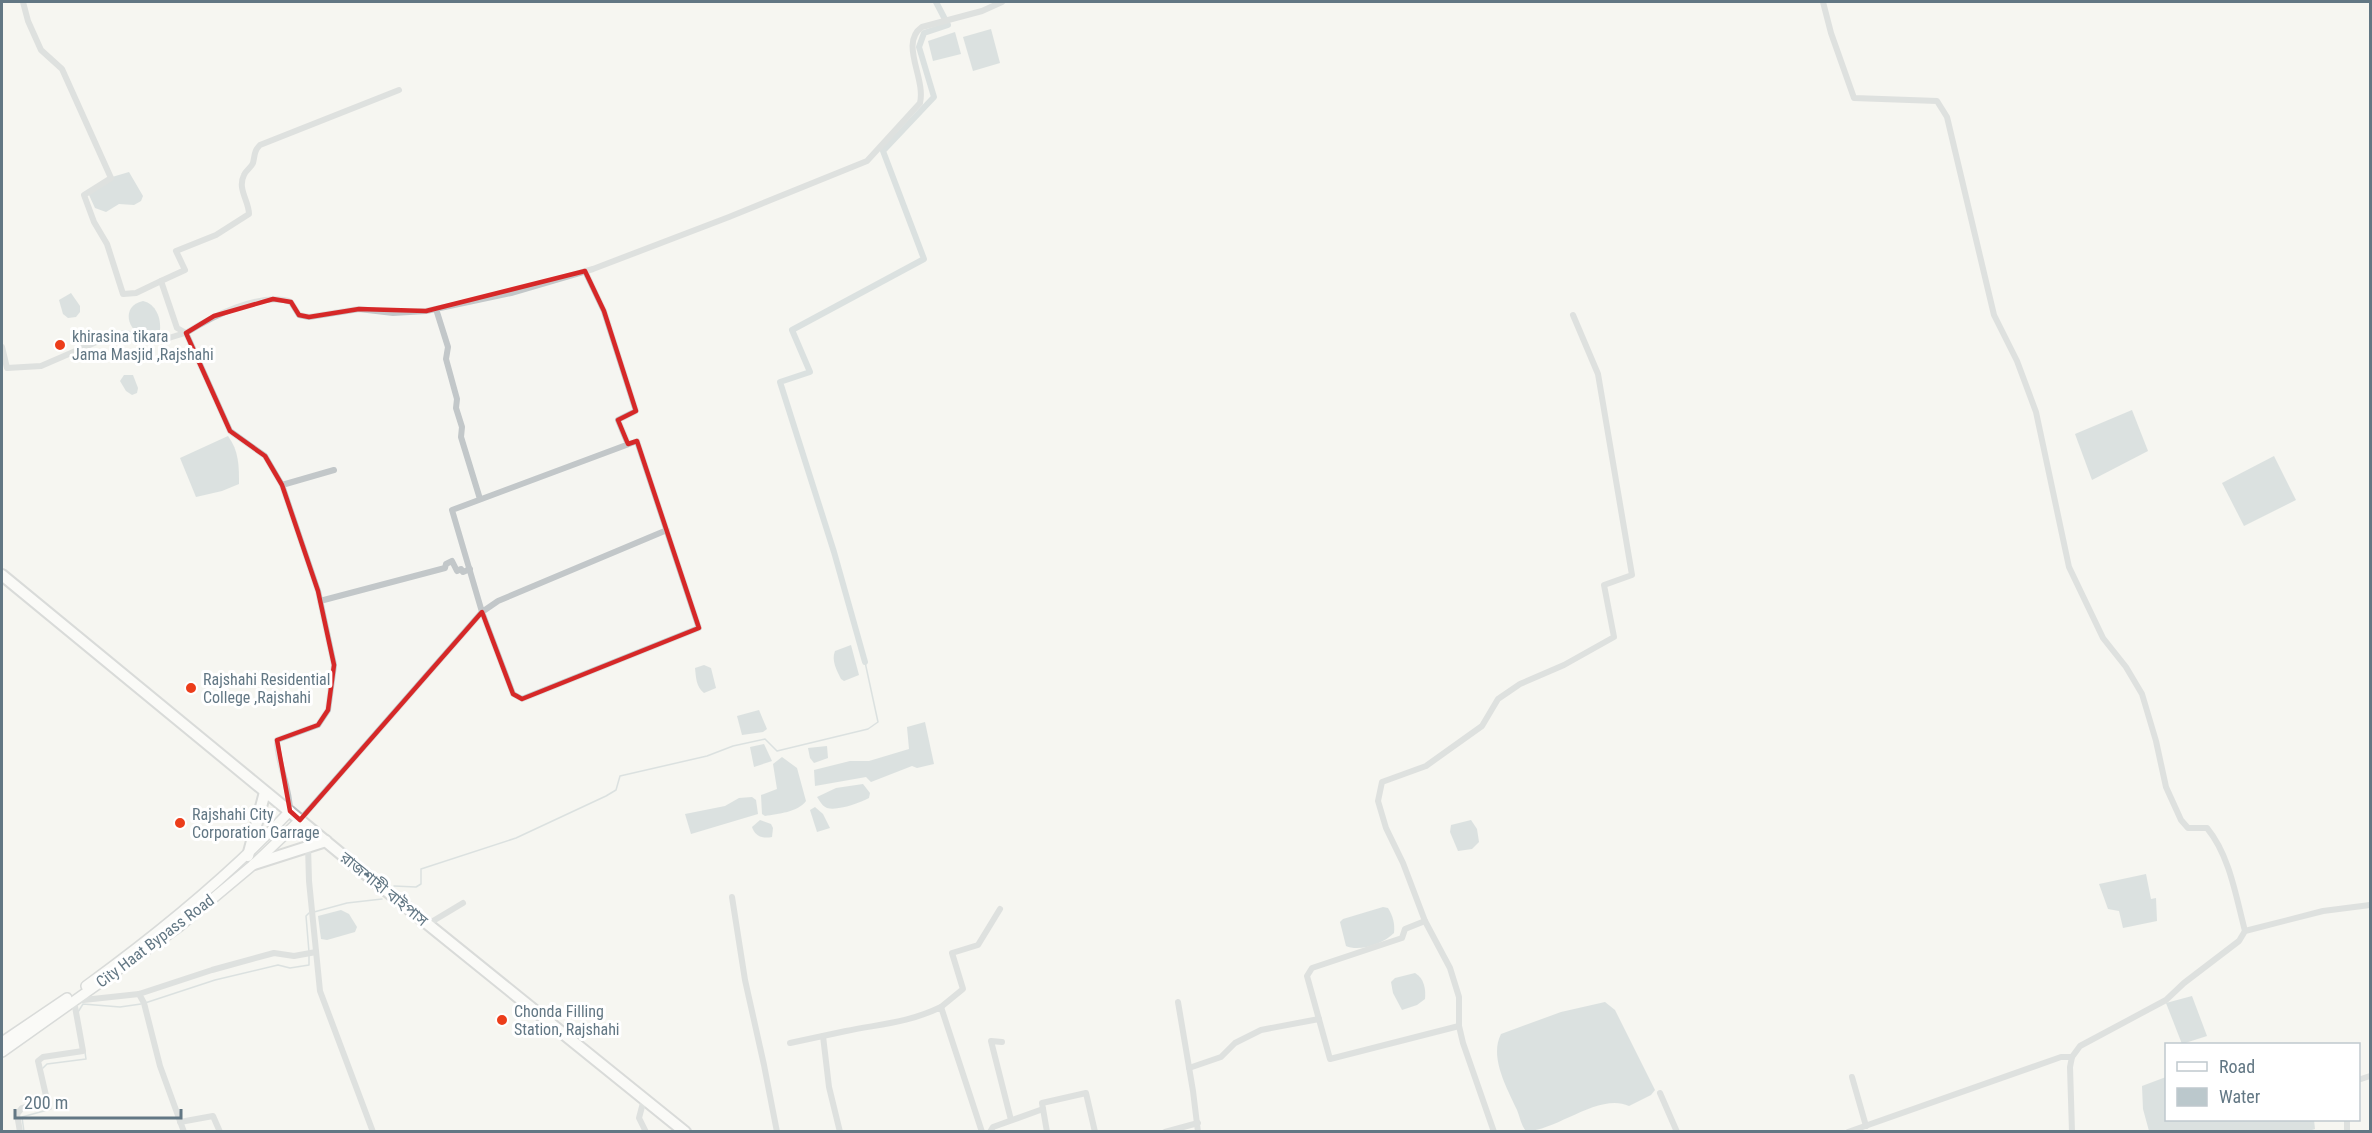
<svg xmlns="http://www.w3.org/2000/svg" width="2372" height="1133" viewBox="0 0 2372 1133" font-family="'Roboto Condensed','Noto Sans Bengali',sans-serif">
  <rect width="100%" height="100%" fill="#f5f5f1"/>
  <!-- water -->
  <g fill="#bbc8cc">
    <polygon points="991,29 1000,63 973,71 963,37"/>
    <polygon points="955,32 961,54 933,61 928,41"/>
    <polygon points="129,172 143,196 141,201 134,205 119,204 106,212 95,208 89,195 112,177"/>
    <polygon points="71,293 80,306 80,312 76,317 68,318 63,314 59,300"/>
    <path d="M143,301C156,304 161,318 160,330L154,335C151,336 148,337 144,336C128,332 120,306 143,301Z"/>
    <polygon points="124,375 133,375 138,388 137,393 132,395 126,391 120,381"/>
    <polygon points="2132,410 2148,451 2092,480 2075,434"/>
    <path d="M228,436C239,451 239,466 239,484L222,491L196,497L180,458Z"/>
    <polygon points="2274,456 2296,500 2244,526 2222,483"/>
    <path d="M851,645L859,675L844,681L841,679C837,671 831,660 835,651Z"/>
    <path d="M704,665L711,668L716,688L704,693C696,687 696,677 695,668Z"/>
    <polygon points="759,710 767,729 763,732 742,735 737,716"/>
    <polygon points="925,722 934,764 917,768 912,766 871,782 866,777 815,786 814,770 850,761 869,761 909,749 907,727"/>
    <polygon points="764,744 772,761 754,767 750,747"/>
    <polygon points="827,746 828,758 814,763 810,758 808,748"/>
    <path d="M782,757L797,768L806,801C798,812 778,814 765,816L762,814L761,795L777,789L773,764Z"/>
    <path d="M863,784L870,793L869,798C859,803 838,811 827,808C822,806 820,801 817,797L836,788Z"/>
    <polygon points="752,797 756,800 758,814 691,834 685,814 725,806 739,798"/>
    <polygon points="815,807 823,814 830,828 817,832 810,810"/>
    <path d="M760,820L771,824L773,828L772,837C762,839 755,836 752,827Z"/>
    <polygon points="1471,820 1477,829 1479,842 1472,849 1458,851 1450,832 1451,825"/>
    <polygon points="2146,874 2151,899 2156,898 2157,921 2123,928 2119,911 2108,909 2099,884"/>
    <path d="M1383,907L1388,908C1393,916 1395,924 1394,933C1383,944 1359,952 1346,946L1340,922L1343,919Z"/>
    <polygon points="341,910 349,914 357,927 355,932 327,940 321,939 318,916"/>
    <path d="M1415,973C1424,978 1426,989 1425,999L1417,1005L1402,1010L1393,993L1391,982L1395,978Z"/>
    <polygon points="2192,996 2207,1036 2182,1044 2166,1003"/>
    <path d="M1605,1002L1615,1010L1655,1090L1651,1095L1629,1106C1599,1092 1555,1132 1526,1131C1521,1125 1520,1117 1517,1110C1507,1088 1489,1057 1501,1034L1561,1012Z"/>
    <polygon points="2166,1077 2166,1120 2314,1120 2315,1129 2306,1132 2149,1131 2143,1109 2142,1086"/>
  </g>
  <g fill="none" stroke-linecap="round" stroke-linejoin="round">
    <!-- stream -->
    <g stroke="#bbc8cc" stroke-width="1.5">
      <polyline points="394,886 416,887 421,884 421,869 516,838 606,796 616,790 620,776 707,756 733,746 765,739 777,751 868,729 878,722 865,662"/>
      <polyline points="314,912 347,903 382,899"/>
      <polyline points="309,952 306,916 309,913"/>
      <polyline points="145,1003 215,980 278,965 290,968 309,965 309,956"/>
      <polyline points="78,1012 83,1004 120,1007 141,1004"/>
      <polyline points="43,1068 47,1064 86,1059 85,1052"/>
      <polyline points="24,1132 22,1117 51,1109 49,1101"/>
    </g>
    <!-- canal -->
    <polyline stroke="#bbc8cc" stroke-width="6" points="865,662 834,552 780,382 810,372 792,330 924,259 883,151 934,97 919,47 924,33 948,25 936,2"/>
    <!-- primary casing -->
    <g stroke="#b5babd" stroke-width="12">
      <g id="primary">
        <path d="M86,986C159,933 228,877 290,811"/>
        <polyline points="2,1042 67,998"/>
        <polyline points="2,1052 180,926 254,864 300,820"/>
      </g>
    </g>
    <!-- highway casing -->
    <g stroke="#b6babd" stroke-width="14">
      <g id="highway">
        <polyline points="2,575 357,867 685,1132"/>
        <polyline points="248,856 265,792"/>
        <polyline points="254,864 326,841"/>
      </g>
    </g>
    <!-- street -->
    <g stroke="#c2c7c9" stroke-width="6">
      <polyline points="23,2 28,21 41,50 62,69 111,178 84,195 94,222 107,244 123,294 136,293 161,281 177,328 186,333"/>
      <path d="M1823,2L1831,33L1854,98L1937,101L1947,117L1994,315L2017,361L2036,412L2069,567L2103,638L2126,667L2142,694L2156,741L2166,787L2181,820L2188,828H2207C2230,856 2236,897 2245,931"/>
      <polyline points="585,271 604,311 636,411 618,420 628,444"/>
      <path d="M161,281L185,270L176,251L216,235L249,214C249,201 237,189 244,175C246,170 251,168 253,163C255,155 254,151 260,145L399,90"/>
      <polyline points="436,309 448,347 446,359 457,399 456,408 462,427 461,437 480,499"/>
      <polyline points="2,347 7,368 41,366 101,340 125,333 159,341 185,333"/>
      <polyline points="282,485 334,470"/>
      <polyline points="320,601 445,568 446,564 452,561 457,571 461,569 463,572 470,569"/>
      <path d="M290,811C290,786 277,764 277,740L318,725L328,710L334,665L318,591L282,485L265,456L230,431L186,333C211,317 261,291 291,302L299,315L309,317L359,309L393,313L426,311L511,293L593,269L729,217L867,161L920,103C926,78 899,43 922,27L982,11L1002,2"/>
      <polyline points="300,820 482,612 513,694 522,699 699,628 637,441 452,510 482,612 498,601 667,530"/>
      <polyline points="308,846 309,881 320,991 373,1132"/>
      <polyline points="732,897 745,980 764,1065 777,1132"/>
      <polyline points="1425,921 1405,929 1402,938 1312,968 1307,976 1330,1059 1459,1026"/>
      <polyline points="428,924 463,903"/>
      <polyline points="139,994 144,1003 160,1066 184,1132"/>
      <polyline points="1178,1002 1193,1091 1198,1132"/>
      <polyline points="941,1007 963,989 952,953 978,945 1000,909"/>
      <polyline points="823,1036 829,1087 840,1132"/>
      <polyline points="1002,1042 991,1041 1011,1120"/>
      <path d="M790,1043C809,1039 827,1035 846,1031C880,1024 908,1023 941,1007L982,1132"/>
      <polyline points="1189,1068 1221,1057 1235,1043 1261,1030 1319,1019"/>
      <polyline points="1852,1077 1866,1126"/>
      <polyline points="2358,1080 2370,1076"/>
      <polyline points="1660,1093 1677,1132"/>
      <polyline points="644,1099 639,1118 646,1132"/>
      <polyline points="180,1122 213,1116 220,1132"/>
      <polyline points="20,1132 17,1114 22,1108 47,1100 38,1061 43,1057 83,1051 74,1001 139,994 212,970 274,953 294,956 316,952"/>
      <polyline points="990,1132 993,1127 1043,1109"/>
      <polyline points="1047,1132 1042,1103 1086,1093 1095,1132"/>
      <polyline points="1165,1132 1198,1123"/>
      <polyline points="1494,1132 1463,1043 1459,1026 1459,997 1450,968 1425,921 1403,863 1386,828 1378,801 1382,782 1426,766 1482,726 1498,699 1520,684 1564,665 1614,637 1604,585 1632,575 1598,374 1573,315"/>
      <polyline points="1848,1132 2061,1057 2072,1057"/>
      <polyline points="2072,1132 2070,1067 2072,1057 2080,1046 2166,1000 2184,983 2239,941 2245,931 2323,911 2370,905"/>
      <polyline points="2347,1132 2347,1120"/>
    </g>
    <!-- primary -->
    <use href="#primary" stroke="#fff" stroke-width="9"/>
    <!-- highway -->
    <use href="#highway" stroke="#fff" stroke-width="10"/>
  </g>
  <!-- marked area -->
  <path d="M0 0H2372V1133H0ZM585,271L604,311L636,411L618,420L628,444L637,441L699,628L522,699L513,694L482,612L300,820L290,811L277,740L318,725L328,710L334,665L318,591L282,485L265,456L230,431L186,333L214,316L273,299L291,302L299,315L309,317L359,309L426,311Z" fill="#f5f5f1" fill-opacity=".55" fill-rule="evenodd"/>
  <path fill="none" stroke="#d62828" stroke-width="4.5" stroke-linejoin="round" d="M585,271L604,311L636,411L618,420L628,444L637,441L699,628L522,699L513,694L482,612L300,820L290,811L277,740L318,725L328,710L334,665L318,591L282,485L265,456L230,431L186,333L214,316L273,299L291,302L299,315L309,317L359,309L426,311Z"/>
  <!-- markers -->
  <g fill="#ec3d1a" stroke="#fff" stroke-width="2">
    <circle cx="60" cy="345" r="6"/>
    <circle cx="191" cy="688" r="6"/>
    <circle cx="180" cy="823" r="6"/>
    <circle cx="502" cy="1020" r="6"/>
  </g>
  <g text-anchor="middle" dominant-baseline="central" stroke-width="6" stroke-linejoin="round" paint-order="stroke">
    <!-- poi labels -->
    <g font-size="16" fill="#627784" stroke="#fff" text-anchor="start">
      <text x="72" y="336">khirasina tikara<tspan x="72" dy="18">Jama Masjid ,Rajshahi</tspan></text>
      <text x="203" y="679">Rajshahi Residential<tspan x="203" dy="18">College ,Rajshahi</tspan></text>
      <text x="192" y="814">Rajshahi City<tspan x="192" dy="18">Corporation Garrage</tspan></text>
      <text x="514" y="1011">Chonda Filling<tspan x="514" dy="18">Station, Rajshahi</tspan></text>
    </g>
    <!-- street labels -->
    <g font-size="16" fill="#627784" stroke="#fff">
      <text transform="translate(384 889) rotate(39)">রাজশাহী বাইপাস</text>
      <text transform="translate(155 941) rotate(-37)">City Haat Bypass Road</text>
    </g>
  </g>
  <!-- border -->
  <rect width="2372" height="1133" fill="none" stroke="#627784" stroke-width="6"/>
  <!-- legend -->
  <rect x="2165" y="1043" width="195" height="78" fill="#ffffff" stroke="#c0c9ce" stroke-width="1.5"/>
  <rect x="2177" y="1062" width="30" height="9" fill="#ffffff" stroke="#c0c9ce" stroke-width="1.5"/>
  <text x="2219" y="1073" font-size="18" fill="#627784">Road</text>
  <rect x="2177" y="1088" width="30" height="18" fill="#bbc8cc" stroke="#c0c9ce" stroke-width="1.5"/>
  <text x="2219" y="1103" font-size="18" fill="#627784">Water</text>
  <!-- scale -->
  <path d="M15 1109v9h166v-9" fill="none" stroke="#627784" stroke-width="3"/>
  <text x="24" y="1109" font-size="18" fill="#627784" stroke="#ffffff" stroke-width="4.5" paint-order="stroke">200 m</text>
</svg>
